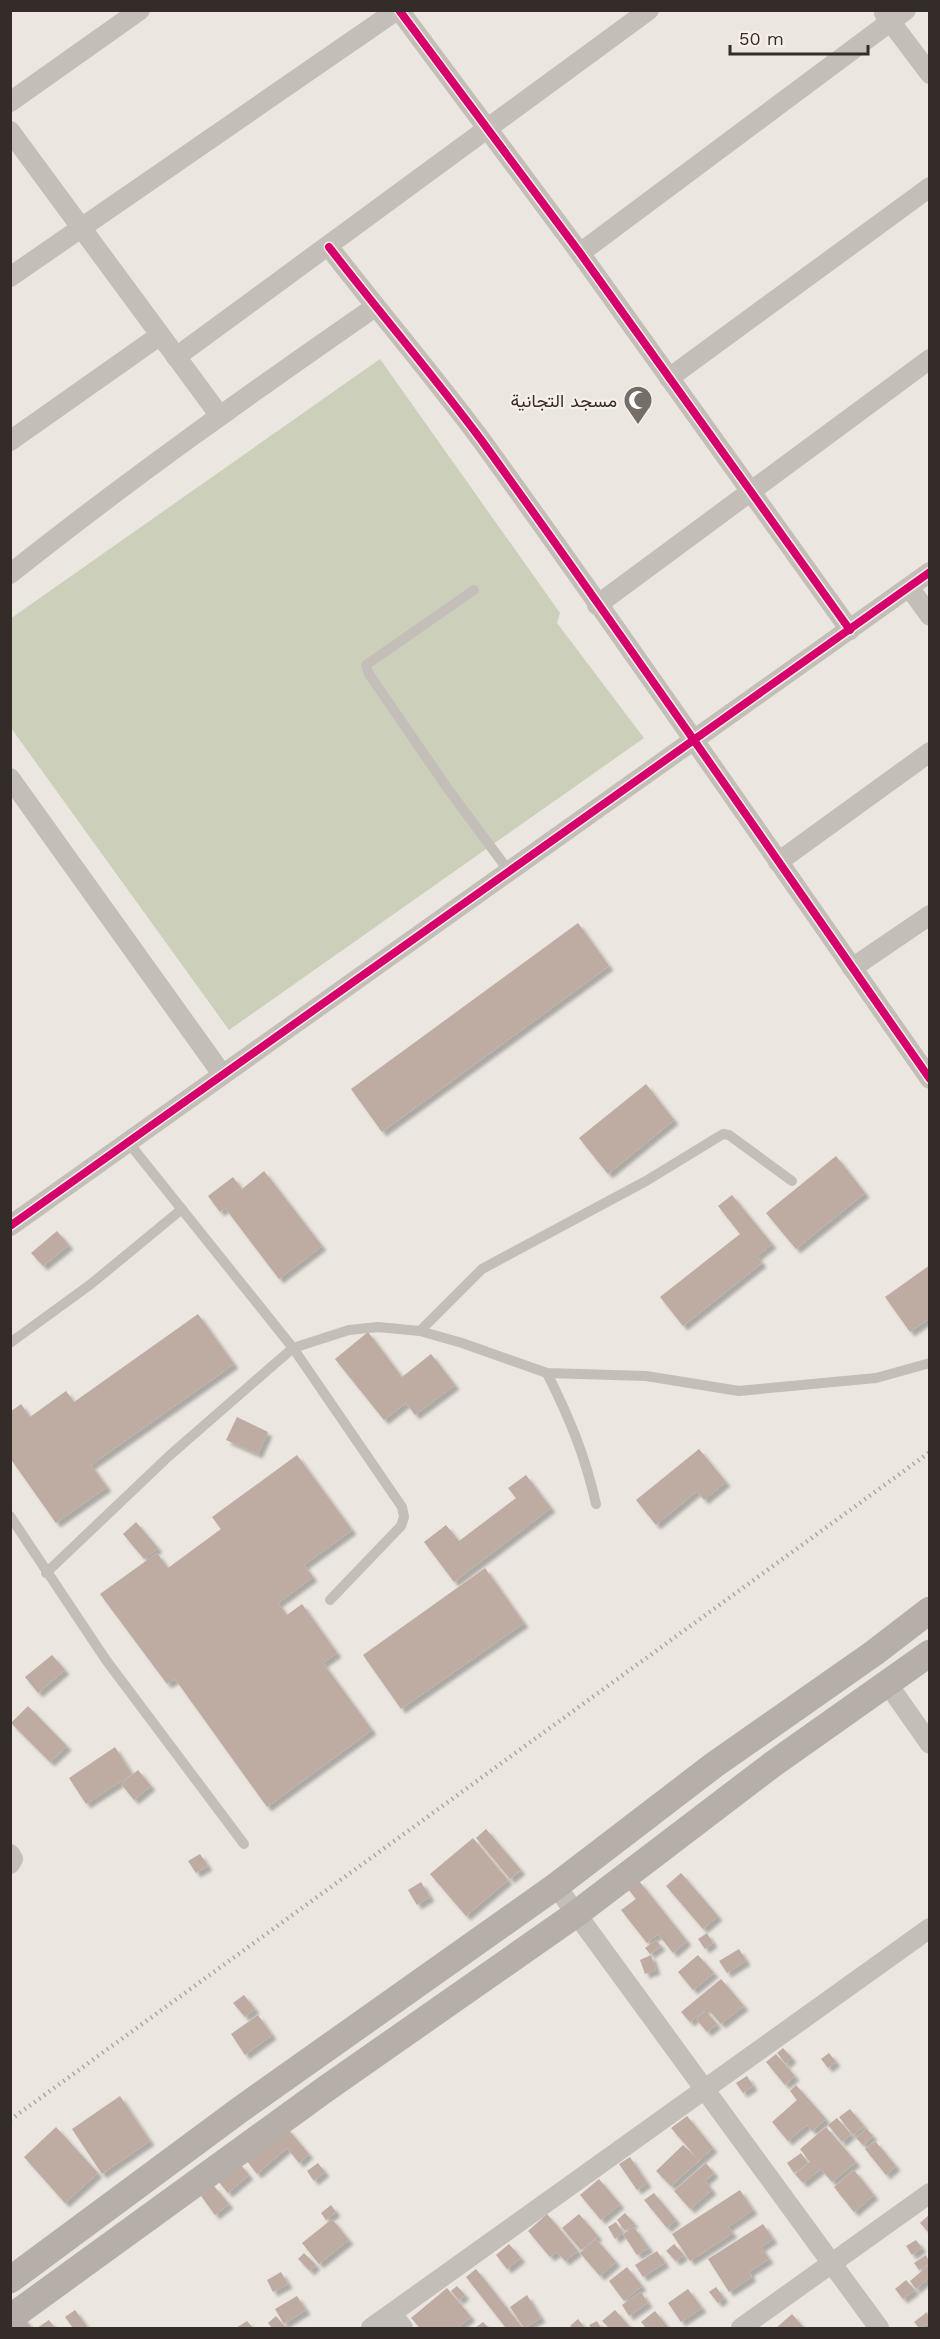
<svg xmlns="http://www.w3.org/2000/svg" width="940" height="2339" viewBox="0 0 940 2339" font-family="'Work Sans',Vazirmatn,sans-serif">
  <defs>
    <filter id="shadow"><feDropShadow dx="4.5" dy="4.5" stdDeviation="1.5" flood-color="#0004"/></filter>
  </defs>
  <rect width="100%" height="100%" fill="#ebe6e0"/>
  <!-- green -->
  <polygon fill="#ccd0bb" points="380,359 560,613 557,623 644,738 229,1030 11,728 10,619"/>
  <!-- building -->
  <g fill="#beaba2" filter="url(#shadow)">
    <polygon points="578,923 609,966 382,1132 351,1089"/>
    <polygon points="646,1084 674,1120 608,1174 579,1138"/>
    <polygon points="836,1156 865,1193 796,1249 766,1213"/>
    <polygon points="264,1171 322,1246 279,1279 225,1208 220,1212 208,1196 233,1177 242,1189"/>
    <polygon points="732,1195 772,1244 757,1256 762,1263 683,1326 660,1297 740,1234 718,1206"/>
    <polygon points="57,1231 69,1245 43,1266 31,1253"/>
    <polygon points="930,1265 930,1318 910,1332 885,1297"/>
    <polygon points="198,1314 234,1364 91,1465 107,1487 56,1523 10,1458 10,1412 21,1404 30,1417 66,1391 74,1402"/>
    <polygon points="368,1332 402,1377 431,1354 455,1385 415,1415 406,1403 384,1420 335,1359"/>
    <polygon points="237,1417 268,1432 258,1454 226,1440"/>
    <polygon points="699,1449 726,1482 704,1500 697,1491 656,1525 636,1500"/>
    <polygon points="297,1455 352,1530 304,1565 313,1577 278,1603 287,1615 302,1604 337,1653 323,1663 372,1730 267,1807 175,1679 167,1684 100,1594 157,1553 168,1568 221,1529 212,1517"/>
    <polygon points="526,1475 551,1508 454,1582 424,1542 446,1525 459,1541 516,1498 508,1488"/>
    <polygon points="136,1522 158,1548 144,1559 123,1534"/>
    <polygon points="485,1568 524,1623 401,1709 363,1655"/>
    <polygon points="52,1655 65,1670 38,1693 25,1677"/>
    <polygon points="28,1706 67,1746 50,1762 11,1723"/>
    <polygon points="115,1747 132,1774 86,1804 69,1778"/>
    <polygon points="138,1770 151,1786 134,1800 121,1784"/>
    <polygon points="486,1829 521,1870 510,1879 476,1838"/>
    <polygon points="473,1838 508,1880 466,1916 430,1874"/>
    <polygon points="200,1854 208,1866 196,1873 188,1861"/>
    <polygon points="681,1873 718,1916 703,1929 666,1886"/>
    <polygon points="639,1881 687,1941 673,1953 658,1934 647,1943 621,1910 636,1899 628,1889"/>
    <polygon points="421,1882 430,1897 417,1905 408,1890"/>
    <polygon points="707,1933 713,1943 705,1949 698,1939"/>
    <polygon points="656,1940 661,1946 650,1954 645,1948"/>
    <polygon points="739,1949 746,1961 727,1973 719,1961"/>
    <polygon points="651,1955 656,1970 645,1974 640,1960"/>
    <polygon points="698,1955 714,1973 693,1990 678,1972"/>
    <polygon points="721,1979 744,2006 721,2024 707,2008 690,2022 681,2012"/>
    <polygon points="244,1995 255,2009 245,2017 233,2003"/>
    <polygon points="706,2011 717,2024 707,2032 696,2019"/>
    <polygon points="258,2015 272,2035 245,2055 231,2034"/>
    <polygon points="783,2048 792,2058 786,2064 777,2053"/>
    <polygon points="829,2053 836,2062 828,2068 821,2059"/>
    <polygon points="776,2054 795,2076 785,2085 766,2062"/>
    <polygon points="747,2076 753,2086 743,2093 736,2083"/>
    <polygon points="796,2085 826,2119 812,2131 807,2125 788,2141 772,2122 797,2100 790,2091"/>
    <polygon points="120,2096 150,2141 102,2174 72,2129"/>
    <polygon points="850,2109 864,2126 853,2135 839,2117"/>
    <polygon points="687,2116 713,2148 671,2186 656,2171 683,2145 696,2157 671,2128"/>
    <polygon points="837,2118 851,2134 842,2142 828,2125"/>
    <polygon points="56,2127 98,2173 65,2203 24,2157"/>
    <polygon points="826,2127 856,2162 832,2182 821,2169 803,2183 795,2174 810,2162 800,2149"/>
    <polygon points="287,2128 309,2154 299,2163 287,2148 257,2174 247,2161"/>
    <polygon points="866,2128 873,2136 863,2145 856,2138"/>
    <polygon points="875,2141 896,2166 886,2175 865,2149"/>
    <polygon points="801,2153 808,2163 794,2173 787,2163"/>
    <polygon points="630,2157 647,2183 637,2190 619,2164"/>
    <polygon points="318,2163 325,2172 314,2181 307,2171"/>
    <polygon points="706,2163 714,2173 705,2181 712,2190 690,2209 674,2191"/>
    <polygon points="240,2164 249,2175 228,2193 218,2181"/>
    <polygon points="854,2170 874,2195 854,2212 834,2187"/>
    <polygon points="599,2179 620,2204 601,2220 580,2195"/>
    <polygon points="214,2186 229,2204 215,2215 201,2196"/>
    <polygon points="740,2190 753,2210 728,2227 733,2233 690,2261 672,2234"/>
    <polygon points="654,2193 676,2220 667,2228 644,2200"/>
    <polygon points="331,2205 336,2212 326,2220 321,2213"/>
    <polygon points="625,2213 634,2223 625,2231 617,2220"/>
    <polygon points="547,2214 578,2251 565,2261 557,2252 550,2257 528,2231"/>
    <polygon points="579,2214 598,2236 581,2250 562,2228"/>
    <polygon points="930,2214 930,2234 920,2223"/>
    <polygon points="332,2219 349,2240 319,2264 302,2243"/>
    <polygon points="616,2222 623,2233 615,2239 608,2227"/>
    <polygon points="763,2224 773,2239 761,2247 769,2259 749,2272 752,2277 729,2292 708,2259"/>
    <polygon points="634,2227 649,2248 637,2255 623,2234"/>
    <polygon points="596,2239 616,2262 600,2276 580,2253"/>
    <polygon points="916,2240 922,2248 912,2255 906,2246"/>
    <polygon points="509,2244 521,2258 507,2269 496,2255"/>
    <polygon points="674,2244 684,2255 676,2261 666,2251"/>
    <polygon points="657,2251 665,2263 643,2277 635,2265"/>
    <polygon points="304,2253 316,2265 310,2271 298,2259"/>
    <polygon points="926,2255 930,2263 919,2270 914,2263"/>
    <polygon points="930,2264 930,2277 916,2289 910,2281"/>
    <polygon points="627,2267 642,2286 624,2301 609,2281"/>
    <polygon points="476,2269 522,2327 520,2328 506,2328 466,2277"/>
    <polygon points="281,2272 288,2284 273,2292 267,2280"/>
    <polygon points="906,2280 915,2290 903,2299 895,2289"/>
    <polygon points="457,2286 465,2295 459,2300 451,2291"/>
    <polygon points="716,2287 724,2298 718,2303 709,2292"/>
    <polygon points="447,2288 471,2317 457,2328 420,2328 411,2318"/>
    <polygon points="688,2289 702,2308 681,2322 668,2303"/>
    <polygon points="641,2292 648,2303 629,2316 622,2305"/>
    <polygon points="527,2295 541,2318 524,2328 510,2307"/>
    <polygon points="297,2296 306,2310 284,2324 275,2309"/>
    <polygon points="75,2310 88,2328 73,2328 65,2317"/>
    <polygon points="615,2310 631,2328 609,2328 602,2321"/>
    <polygon points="655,2311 669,2328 646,2328 641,2322"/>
    <polygon points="927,2312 930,2323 919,2328 914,2322"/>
    <polygon points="792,2314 804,2328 776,2328"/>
    <polygon points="21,2315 32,2328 10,2328"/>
    <polygon points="276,2316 286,2328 272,2328 268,2323"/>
    <polygon points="578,2319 585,2328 572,2328 570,2326"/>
    <polygon points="49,2320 55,2328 37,2328"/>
    <polygon points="247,2321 253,2328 236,2328"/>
    <polygon points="597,2321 601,2328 591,2328 589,2325"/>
    <polygon points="483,2322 489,2328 475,2328"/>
  </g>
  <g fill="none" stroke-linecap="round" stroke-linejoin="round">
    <!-- lane -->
    <g stroke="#c4beb9" stroke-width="10">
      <polyline points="474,590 366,665 369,674 448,789 508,870"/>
      <polyline points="128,1142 293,1348 402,1507 404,1517 401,1526 330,1600"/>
      <polyline points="420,1331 482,1269 646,1181 723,1134 729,1135 792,1181"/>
      <polyline points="10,1343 91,1284 182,1209"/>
      <path d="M547,1373C569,1417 585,1455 596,1504"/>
      <polyline points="10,1516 106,1660 244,1844"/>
      <polyline points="46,1573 169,1456 293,1348 349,1330 378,1327 420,1331 462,1343 547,1373 646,1376 739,1391 876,1378 930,1363"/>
    </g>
    <!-- street -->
    <g stroke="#c4beb9" stroke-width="20">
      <polyline points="399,10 580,253 850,630"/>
      <polyline points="884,13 930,74"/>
      <polyline points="10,102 140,10"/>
      <polyline points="10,131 220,416"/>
      <path d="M329,247C379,312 433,375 482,441C634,651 781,866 930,1079"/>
      <polyline points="580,253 906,10"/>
      <polyline points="10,277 397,10"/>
      <polyline points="176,357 649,10"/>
      <polyline points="669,378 930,187"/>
      <polyline points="10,441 159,336"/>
      <path d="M10,574C128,480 251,393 375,307"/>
      <polyline points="909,587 930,616"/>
      <polyline points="597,605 930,359"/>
      <polyline points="10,778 222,1074"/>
      <polyline points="778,862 930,752"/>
      <polyline points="852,968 930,915"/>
      <polyline points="10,1226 930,572"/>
      <polyline points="887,1683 930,1744"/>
      <polyline points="10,1854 13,1859 10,1864"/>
      <polyline points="556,1886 879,2328"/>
      <polyline points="392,2314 403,2328"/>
      <polyline points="371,2328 930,1928"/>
      <polyline points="741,2328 930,2193"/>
    </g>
    <!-- secondary -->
    <g stroke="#b5aea9" stroke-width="27">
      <polyline points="10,2280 241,2109 556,1886 714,1765 874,1653 930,1610"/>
      <polyline points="10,2318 327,2088 576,1914 773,1764 930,1653"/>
    </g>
    <!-- rail -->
    <polyline stroke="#aca7a3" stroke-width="4.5" stroke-dasharray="1.5 4.5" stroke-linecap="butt" points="10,2120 930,1452"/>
    <!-- cycleway casing -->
    <g stroke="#f8f0e7" stroke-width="11">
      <g id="cycleway">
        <polyline points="399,10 580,253 850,630"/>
        <path d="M329,247C379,312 433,375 482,441C634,651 781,866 930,1079"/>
        <polyline points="10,1226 930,572"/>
      </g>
    </g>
    <!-- cycleway -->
    <use href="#cycleway" stroke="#d6006c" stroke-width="8"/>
  </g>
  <!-- icons -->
  <defs>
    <g id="mosque-pin" transform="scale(1.5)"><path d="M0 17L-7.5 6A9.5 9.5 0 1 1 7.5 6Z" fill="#746d68" stroke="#f8f0e7"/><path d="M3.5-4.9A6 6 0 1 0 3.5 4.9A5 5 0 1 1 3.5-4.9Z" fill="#fff"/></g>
  </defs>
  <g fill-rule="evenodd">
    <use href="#mosque-pin" x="638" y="400"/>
  </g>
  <g text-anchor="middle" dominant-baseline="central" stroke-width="4.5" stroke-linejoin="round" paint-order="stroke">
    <!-- poi labels -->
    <g font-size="18" fill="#342c28" stroke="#f8f0e7" text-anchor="end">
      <text x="617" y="400">مسجد التجانية</text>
    </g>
  </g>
  <!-- border -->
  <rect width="940" height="2339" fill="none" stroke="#342c28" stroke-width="24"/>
  <!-- scale -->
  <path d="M730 45v9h138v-9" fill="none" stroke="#342c28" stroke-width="3"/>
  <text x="739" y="45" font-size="18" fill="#342c28" stroke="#f8f0e7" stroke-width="4.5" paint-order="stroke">50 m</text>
</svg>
